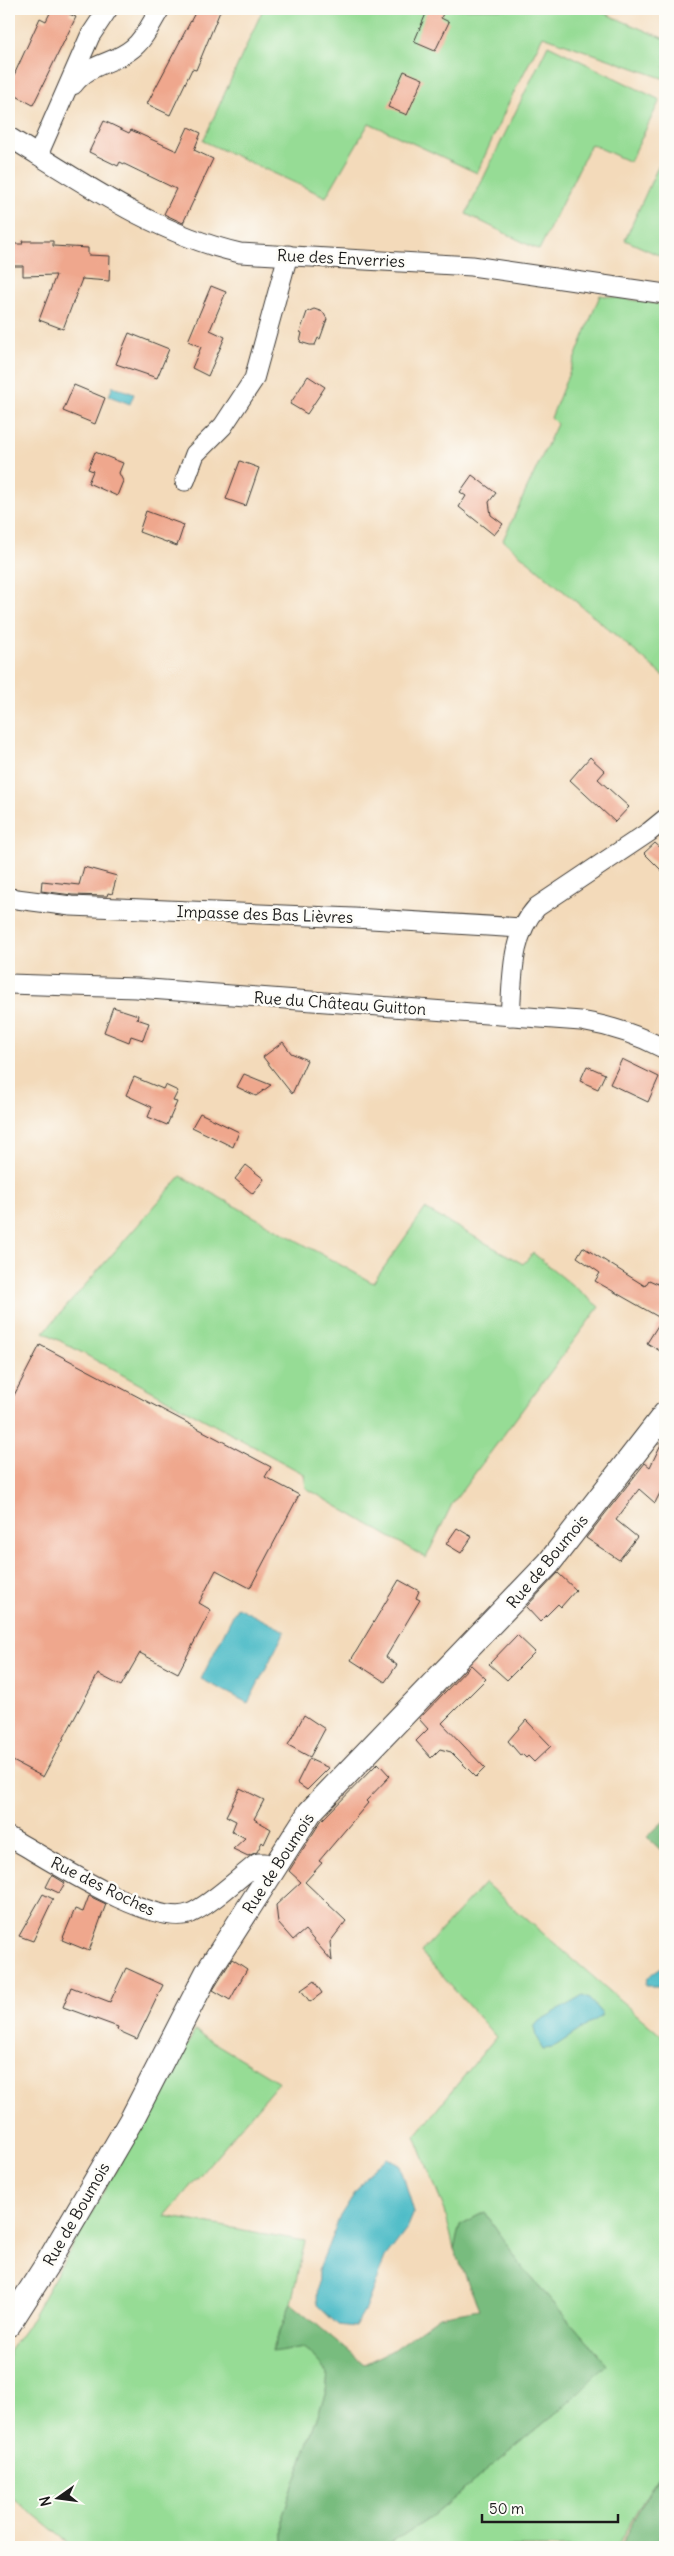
<svg xmlns="http://www.w3.org/2000/svg" width="674" height="2556" viewBox="0 0 674 2556" font-family="Delius,sans-serif">
  <rect width="100%" height="100%" fill="#fdfcf7"/>
  <filter id="ink" filterUnits="userSpaceOnUse"><feTurbulence type="fractalNoise" baseFrequency=".02" numOctaves="2"/><feDisplacementMap in="SourceGraphic" scale="10" xChannelSelector="R" yChannelSelector="G"/><feConvolveMatrix kernelMatrix="1 2 1 2 8 2 1 2 1" color-interpolation-filters="sRGB"/></filter>
  <filter id="wash" filterUnits="userSpaceOnUse"><feTurbulence type="fractalNoise" baseFrequency=".0096" numOctaves="4" result="noise"/><feDisplacementMap in="SourceGraphic" scale="20" xChannelSelector="R" yChannelSelector="G"/><feGaussianBlur stdDeviation="1.12" result="paint"/><feColorMatrix in="noise" values="0 0 0 0 0 0 0 0 0 0 0 0 0 0 0 0 0 1.4 0 .05"/><feComposite in="paint" operator="in"/></filter>
  <g filter="url(#wash)">
    <rect width="100%" height="100%" fill="#f3daba"/>
    <!-- green -->
    <g fill="#96dc95" stroke="#597c58">
      <polygon points="263,9 594,9 665,39 665,79 543,36 510,100 477,173 369,123 326,197 203,141"/>
      <polygon points="548,45 660,100 630,162 591,144 539,250 466,214"/>
      <polygon points="665,151 665,258 625,240"/>
      <polygon points="600,295 665,305 665,677 503,540 557,424 551,418"/>
      <polygon points="181,1176 373,1283 425,1209 523,1264 533,1253 599,1307 452,1504 426,1558 306,1488 304,1474 44,1332"/>
      <polygon points="485,1883 665,2039 665,2464 616,2547 385,2547 432,2516 568,2403 607,2364 522,2267 485,2212 460,2225 454,2249 445,2211 415,2136 496,2037 421,1952"/>
      <polygon points="195,2031 279,2082 165,2216 305,2241 291,2303 272,2351 305,2347 328,2373 326,2392 283,2515 283,2547 74,2547 9,2495 9,2351 27,2326"/>
    </g>
    <!-- forest -->
    <g fill="#78bc7e" stroke="#4a6c4d">
      <polygon points="665,1820 665,1854 647,1837"/>
      <polygon points="485,2212 522,2267 607,2364 568,2403 432,2516 385,2547 283,2547 283,2515 326,2392 328,2373 305,2347 272,2352 291,2303 364,2364 391,2351 440,2316 479,2309 454,2249 460,2225"/>
      <polygon points="665,2464 665,2547 616,2547 620,2545"/>
    </g>
    <!-- water -->
    <g fill="#4ebcc7" stroke="#356c72">
      <polygon points="113,386 134,394 130,404 109,396"/>
      <polygon points="237,1607 285,1631 248,1703 201,1679"/>
      <path d="M665,1965V1986H646C645,1976 657,1970 665,1965Z"/>
      <polygon points="583,1996 589,1999 603,2015 552,2048 543,2049 536,2037 534,2027 539,2021"/>
      <polygon points="387,2158 400,2165 414,2212 407,2229 385,2258 364,2312 355,2327 338,2325 317,2305 318,2271 340,2216 366,2176"/>
    </g>
    <g id="blocks">
      <!-- building -->
      <g fill="#efa78d">
        <polygon points="52,9 72,9 69,14 76,17 33,105 9,92 9,86 40,18 46,21"/>
        <polygon points="197,9 221,9 196,70 192,69 170,115 147,104"/>
        <polygon points="428,9 445,9 441,18 449,22 435,51 414,42"/>
        <polygon points="404,71 423,79 407,115 388,107"/>
        <polygon points="104,121 129,133 131,130 177,151 188,127 201,133 194,150 213,159 183,223 164,214 176,189 120,162 118,166 89,152"/>
        <polygon points="22,241 53,241 53,246 88,248 88,255 110,256 109,281 82,279 63,329 39,320 56,275 23,276 23,266 11,266 12,244 23,244"/>
        <polygon points="211,286 226,292 210,330 225,337 208,376 192,368 201,347 188,341"/>
        <polygon points="314,309 323,312 327,319 320,339 318,338 315,345 310,345 300,342 302,333 300,332 307,312"/>
        <polygon points="129,333 169,349 157,378 116,364"/>
        <polygon points="308,376 325,387 307,414 290,404"/>
        <polygon points="74,385 105,398 95,424 63,411"/>
        <polygon points="95,452 123,463 119,473 123,481 117,496 88,483 93,471 88,469"/>
        <polygon points="240,461 259,468 246,506 226,499"/>
        <polygon points="472,475 496,493 489,502 491,515 503,524 494,535 459,507 466,496 460,492"/>
        <polygon points="146,511 184,525 177,546 139,532"/>
        <polygon points="590,757 605,771 598,779 629,807 615,822 570,780"/>
        <polygon points="655,843 665,852 665,874 644,853"/>
        <polygon points="84,867 117,876 112,894 108,893 107,896 72,895 41,891 42,881 79,885"/>
        <polygon points="113,1007 138,1015 137,1019 149,1023 143,1040 131,1036 129,1042 104,1032"/>
        <polygon points="283,1042 291,1053 307,1060 292,1094 263,1057"/>
        <polygon points="622,1059 659,1077 648,1102 610,1084"/>
        <polygon points="587,1066 605,1074 598,1089 580,1081"/>
        <polygon points="244,1074 271,1085 256,1096 237,1087"/>
        <polygon points="134,1077 163,1089 165,1085 178,1091 173,1101 177,1102 167,1125 148,1117 152,1107 126,1095"/>
        <polygon points="200,1113 239,1132 233,1147 192,1127"/>
        <polygon points="246,1165 264,1179 253,1194 235,1179"/>
        <polygon points="583,1247 645,1286 649,1280 665,1287 665,1354 647,1343 662,1319 595,1281 600,1273 577,1257"/>
        <polygon points="40,1345 271,1467 265,1477 299,1495 250,1588 216,1570 199,1603 211,1610 178,1673 140,1653 121,1686 98,1674 43,1777 9,1759 9,1405"/>
        <polygon points="665,1436 665,1483 655,1503 639,1489 616,1520 637,1537 619,1560 586,1538 645,1463 650,1467"/>
        <polygon points="457,1528 472,1537 461,1553 446,1544"/>
        <polygon points="558,1573 576,1590 561,1607 558,1604 540,1622 526,1607"/>
        <polygon points="399,1580 419,1591 416,1598 420,1600 386,1657 397,1665 385,1682 351,1660"/>
        <polygon points="517,1635 535,1652 507,1680 489,1664"/>
        <polygon points="471,1665 486,1679 442,1723 485,1768 476,1777 451,1752 440,1749 431,1758 416,1741 428,1729 419,1719"/>
        <polygon points="304,1715 325,1729 310,1757 288,1745"/>
        <polygon points="526,1720 551,1746 534,1762 528,1756 526,1758 522,1754 520,1755 508,1741"/>
        <polygon points="309,1759 329,1768 307,1790 297,1783"/>
        <polygon points="378,1763 390,1776 366,1801 368,1803 319,1861 322,1863 305,1882 346,1921 330,1942 332,1961 305,1930 293,1940 278,1923 276,1905 301,1882 289,1871 321,1821"/>
        <polygon points="240,1788 264,1800 254,1819 271,1829 264,1844 262,1842 257,1852 248,1856 233,1849 245,1838 232,1831 236,1821 226,1816"/>
        <polygon points="52,1875 65,1883 59,1893 46,1887"/>
        <polygon points="43,1894 53,1899 33,1941 19,1936"/>
        <polygon points="89,1896 106,1904 89,1951 62,1940 75,1909 83,1912"/>
        <polygon points="232,1959 247,1969 230,2000 213,1990"/>
        <polygon points="126,1968 163,1985 137,2039 117,2030 118,2027 63,2007 71,1987 110,2002"/>
        <polygon points="314,1981 322,1993 310,2002 301,1990"/>
      </g>
    </g>
  </g>
  <g filter="url(#ink)">
    <use href="#blocks" fill-opacity="0" stroke="#3c3834" stroke-width="1"/>
    <g fill="none" stroke-linecap="round" stroke-linejoin="round">
      <!-- minor casing -->
      <g stroke="#3c3834" stroke-width="21">
        <g id="minor">
          <path d="M73,85C92,61 113,65 133,48C145,38 152,22 160,9"/>
          <path d="M9,137C82,182 155,234 240,253L472,266L665,294"/>
          <polyline points="38,155 90,36 108,9"/>
          <polyline points="185,481 195,454 223,426 254,379 288,255"/>
          <polyline points="9,898 71,906 354,918 522,928"/>
          <path d="M9,984L136,988L581,1021C611,1026 638,1035 665,1049"/>
          <path d="M510,1016C513,979 510,936 537,907L649,832L665,819"/>
          <path d="M9,1837C44,1856 154,1930 191,1913C212,1904 239,1877 258,1863H265L273,1868"/>
        </g>
      </g>
      <!-- tertiary casing -->
      <g stroke="#3c3834" stroke-width="26">
        <polyline id="tertiary" points="9,2324 46,2266 133,2117 207,1973 310,1812 549,1563 665,1414"/>
      </g>
      <!-- minor -->
      <use href="#minor" stroke="#fff" stroke-width="19"/>
      <!-- tertiary -->
      <use href="#tertiary" stroke="#fff" stroke-width="24"/>
    </g>
  </g>
  <g text-anchor="middle" dominant-baseline="central" stroke-width="5" stroke-linejoin="round" paint-order="stroke">
    <!-- street labels -->
    <g font-size="16" fill="#1c1c1c" stroke="#fdfcf7">
      <text transform="translate(341 258) rotate(3)">Rue des Enverries</text>
      <text transform="translate(265 914) rotate(2)">Impasse des Bas Lièvres</text>
      <text transform="translate(340 1003) rotate(4)">Rue du Château Guitton</text>
      <text transform="translate(547 1561) rotate(-50)">Rue de Boumois</text>
      <text transform="translate(278 1863) rotate(-57)">Rue de Boumois</text>
      <text transform="translate(103 1886) rotate(26)">Rue des Roches</text>
      <text transform="translate(76 2214) rotate(-60)">Rue de Boumois</text>
    </g>
  </g>
  <!-- margin -->
  <rect width="674" height="2556" fill="none" stroke="#fdfcf7" stroke-width="30"/>
  <!-- north arrow -->
  <g transform="translate(58 2498) rotate(256)" stroke="#fdfcf7" stroke-width="4" paint-order="stroke">
  <path d="M0-4L9 19L0 12L-9 19Z" fill="#1c1c1c"/>
  <text y="-8" font-size="14" font-weight="bold" text-anchor="middle" fill="#1c1c1c">N</text>
  </g>
  <!-- scale -->
  <path d="M482 2514v8h136v-8" fill="none" stroke="#1c1c1c" stroke-width="2.5"/>
  <text x="489" y="2514" font-size="15" fill="#1c1c1c" stroke="#fdfcf7" stroke-width="4" paint-order="stroke">50 m</text>
</svg>
